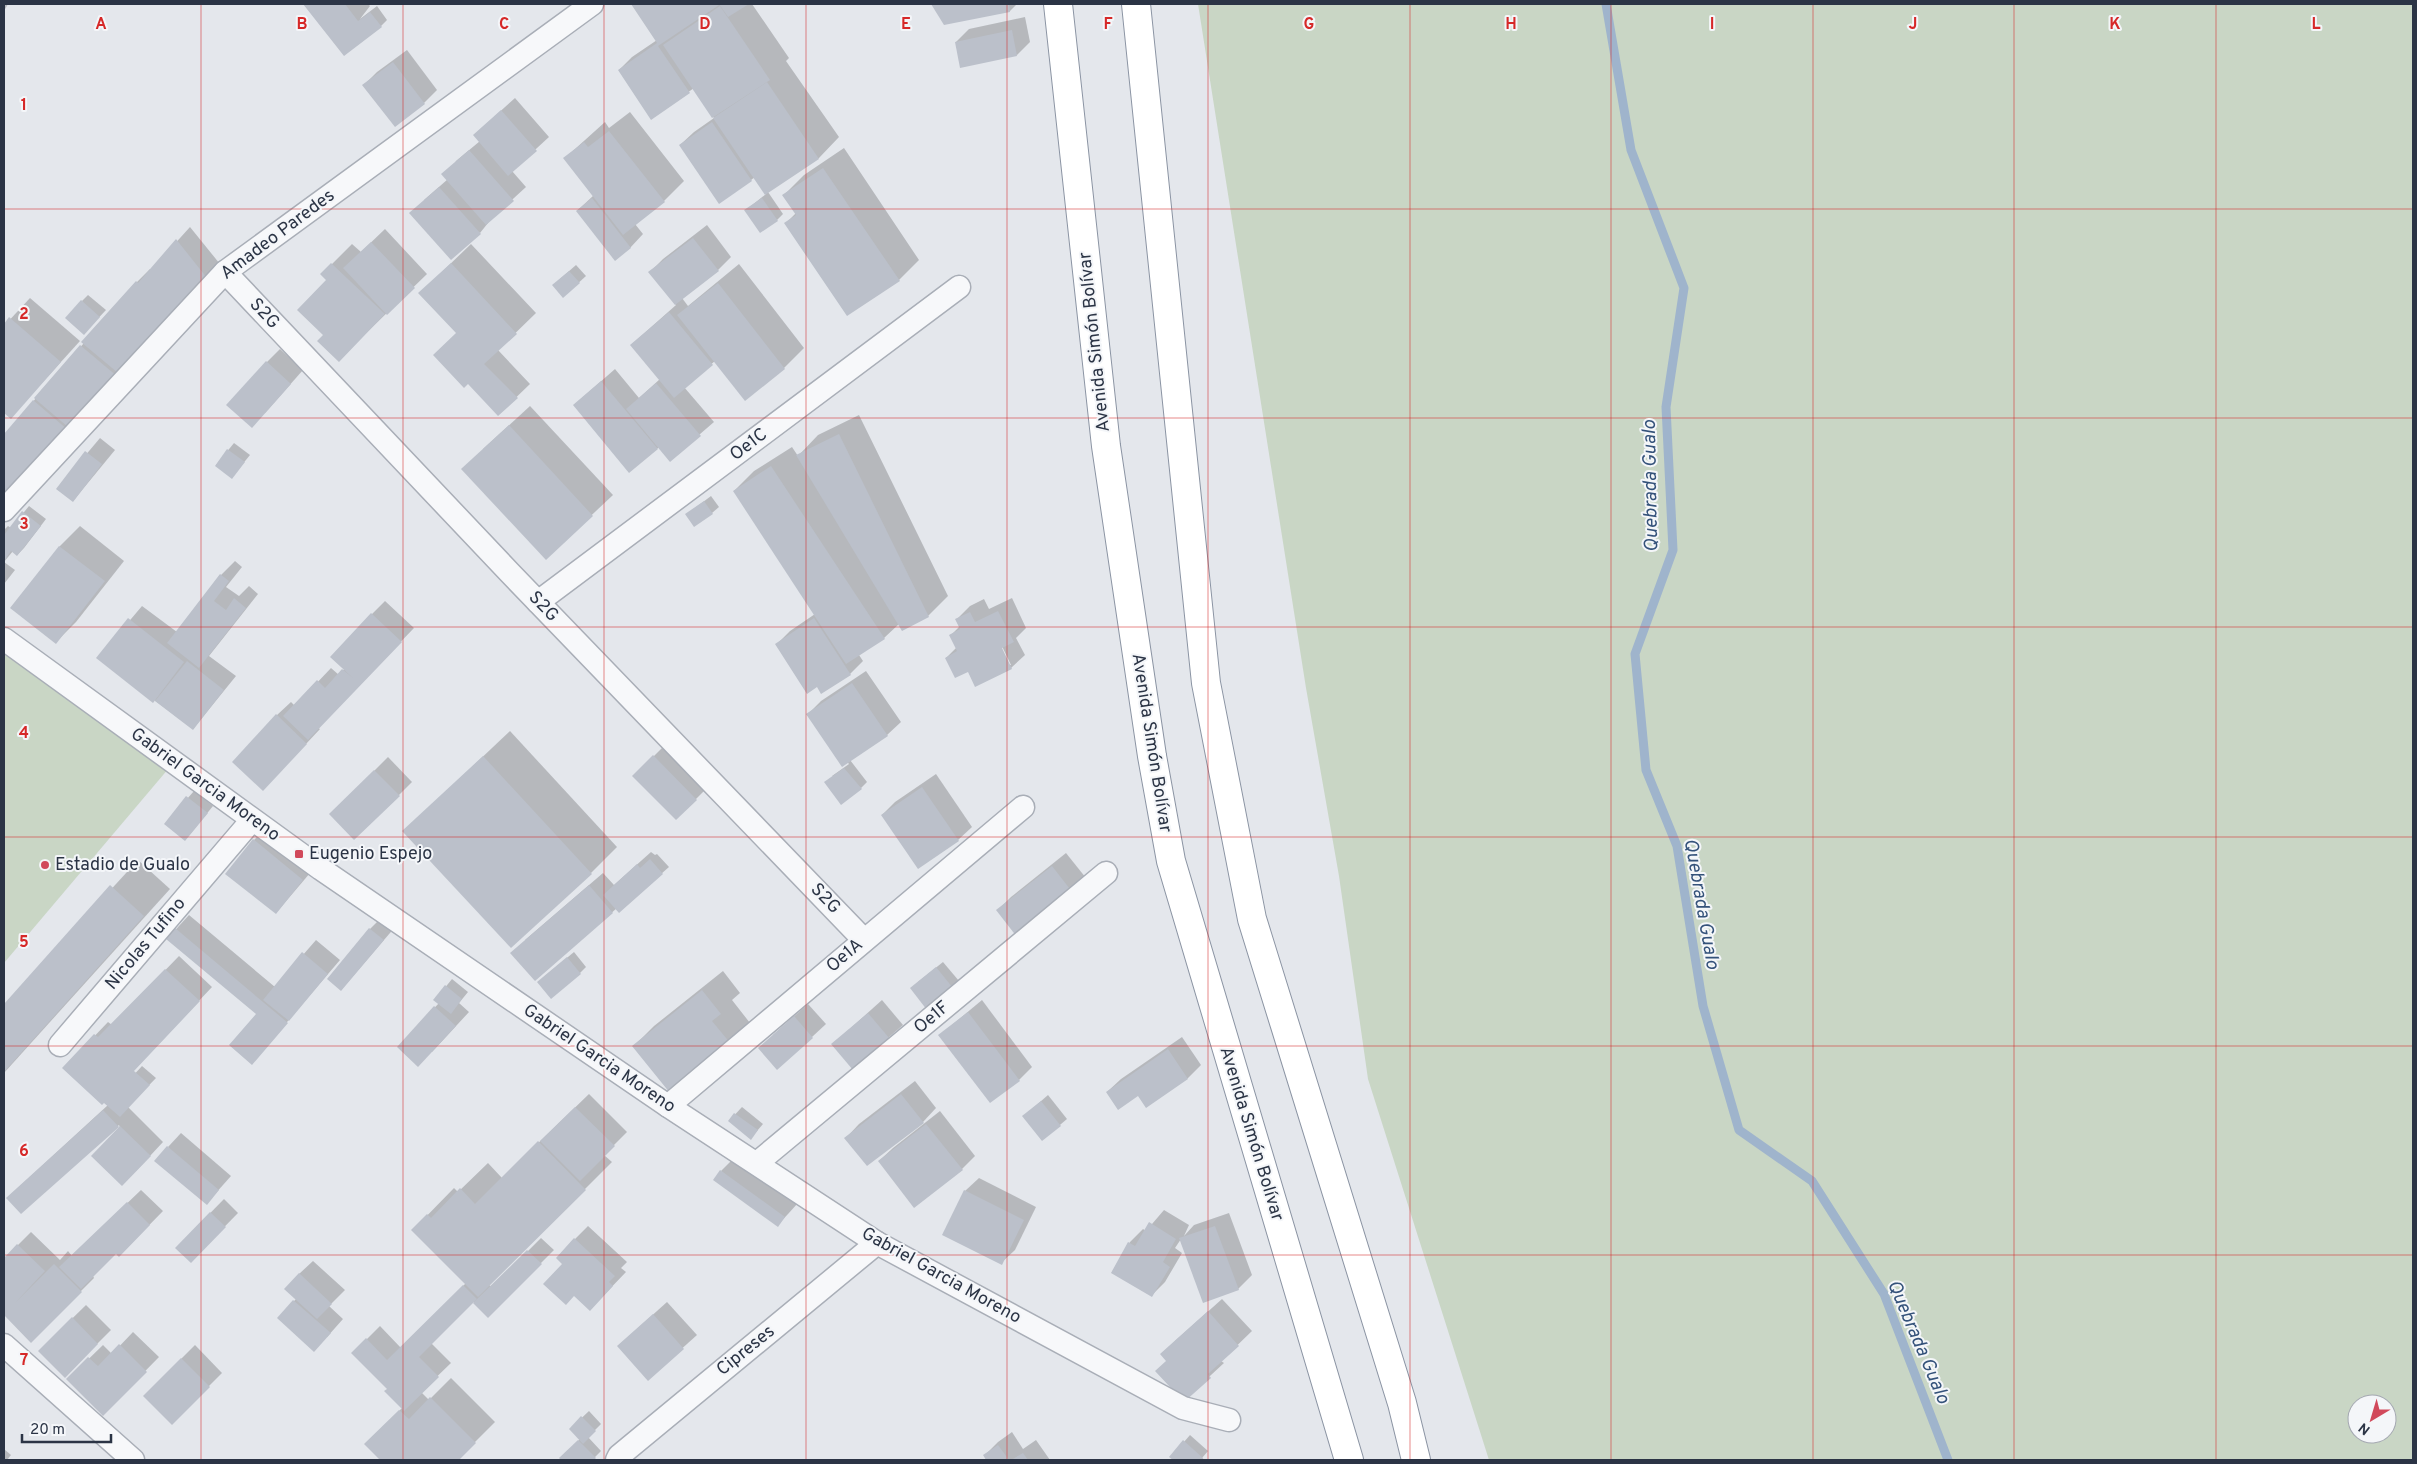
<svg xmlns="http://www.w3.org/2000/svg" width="2417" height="1464" viewBox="0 0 2417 1464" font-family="Overpass,sans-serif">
  <rect width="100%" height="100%" fill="#e4e7ec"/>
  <!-- green -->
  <g fill="#c9d6c5" fill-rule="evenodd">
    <path d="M1198,4H2413V1460H1489L1368,1079L1339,876L1306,688ZM2357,1404H2387V1434H2357Z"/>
    <polygon points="4,637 169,768 4,963"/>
  </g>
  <!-- shadow -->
  <g fill="#0003" fill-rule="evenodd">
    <polygon points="4,4 8,4 4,11"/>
    <polygon points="304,4 368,4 370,6 360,19 377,6 387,20 381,26 332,39"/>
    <polygon points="632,4 752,4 789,58 786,61 839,137 819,158 768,192 783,214 777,220 746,210 766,194 755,177 751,180 680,145 694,132 714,118 694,88 652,118 619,70 632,57 657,40"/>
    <polygon points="933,4 1017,4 1010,11 944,23"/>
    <polygon points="1025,17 1030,42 1017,55 956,42 969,29"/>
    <polygon points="407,50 437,90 424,103 364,85 377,72"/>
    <polygon points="515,98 549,137 512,171 526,187 492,218 480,233 424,200 448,179 456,161 480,141 474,135"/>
    <polygon points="630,112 684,181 664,201 635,224 643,234 630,248 577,211 594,195 565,158 605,122 609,128"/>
    <polygon points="844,148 919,260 899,280 786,223 796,213 784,195 804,175"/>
    <polygon points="707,225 731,257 718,270 682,298 688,306 739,264 804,348 784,368 745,399 715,361 684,387 714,422 670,460 659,447 629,471 574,405 615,369 639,398 660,379 631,345 676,305 650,272 663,259"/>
    <polygon points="190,227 224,269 99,391 4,504 4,435 137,282 150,269 151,270"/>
    <polygon points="385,229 427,274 359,340 325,335 328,280 332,264 352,244 361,252"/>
    <polygon points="471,244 536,313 498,350 530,384 498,415 457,333 420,293"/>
    <polygon points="576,265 586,276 564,296 560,279"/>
    <polygon points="88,295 106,310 90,327 82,301"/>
    <polygon points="30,298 80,341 11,417 4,411 4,326"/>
    <polygon points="280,349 303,370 265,413 267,362"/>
    <polygon points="530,406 613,495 546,558 483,449"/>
    <polygon points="859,415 948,596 928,616 899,624 884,638 859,655 863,661 850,674 817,685 777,644 790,631 815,614 734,491 754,471 792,447 798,456 818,435"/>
    <polygon points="100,438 115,450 73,501 57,489"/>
    <polygon points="234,443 250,455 232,477 216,465"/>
    <polygon points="711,496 719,507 712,513 687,514"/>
    <polygon points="29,506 46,519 24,548 17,555 13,551 4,562 15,570 4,584 4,530 8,526 11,528"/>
    <polygon points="80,526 124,561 76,622 56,642 12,608 60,546"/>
    <polygon points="235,561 242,567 226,587 239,596 249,586 258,594 209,656 236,676 193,729 98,658 142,606 177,632 221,575"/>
    <path d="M1012,598L1026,628L1016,638L1025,655L1011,668L968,670L946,658L957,647L951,635L960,626L957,619L970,606L984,599L989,609ZM1000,642L1011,665H1008L998,643Z"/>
    <polygon points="385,601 414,628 318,728 320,729 276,776 277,715 291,702 295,706 331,668 339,675 345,668 372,614"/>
    <polygon points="866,671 901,722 887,735 850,760 867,782 861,788 832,776 849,764 807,715 821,701"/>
    <polygon points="510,731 617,847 591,873 404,831"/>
    <polygon points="667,743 709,786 676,819 634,776"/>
    <polygon points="388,757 412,782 399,795 331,814"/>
    <polygon points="936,774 972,827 958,840 882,815 895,802"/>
    <polygon points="194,791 213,806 191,833 166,823"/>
    <polygon points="267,827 316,866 276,913 254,840"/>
    <polygon points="651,852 655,855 657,854 669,867 619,911 617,908 535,980 525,940 603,873 614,885"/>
    <polygon points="1066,853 1086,878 1072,892 998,910 1011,897"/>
    <polygon points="138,860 170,889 4,1073 4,1006"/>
    <polygon points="189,915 275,987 316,940 340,960 252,1063 257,1013 168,938"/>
    <polygon points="383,916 396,926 341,990 370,929"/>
    <polygon points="574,952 586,967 580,973 545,976"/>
    <polygon points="179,956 212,987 115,1090 64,1068 108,1022 112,1025"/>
    <polygon points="943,962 959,981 953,987 918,982"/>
    <polygon points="723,971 740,993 732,1000 750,1023 730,1043 634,1046 654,1026"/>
    <polygon points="452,979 468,992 459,1003 469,1012 432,1052 398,1047 439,1003 435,1000"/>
    <polygon points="882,1000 903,1025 853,1068 833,1044"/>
    <polygon points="982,1000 1032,1067 1019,1080 940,1035"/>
    <polygon points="808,1004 826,1024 812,1037 773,1035"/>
    <polygon points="1182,1037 1201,1065 1188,1078 1146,1106 1138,1095 1107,1092 1121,1079"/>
    <polygon points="142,1066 156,1078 128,1107 163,1142 136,1171 119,1125 21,1212 7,1198 108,1105 107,1104"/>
    <polygon points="915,1081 936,1108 923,1122 846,1138 859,1124"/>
    <polygon points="589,1094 627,1132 604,1155 612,1162 489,1285 492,1287 541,1238 554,1250 488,1316 473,1301 431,1343 451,1363 421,1392 429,1400 451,1378 495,1422 457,1460 382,1460 366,1444 403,1407 389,1389 353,1353 380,1326 401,1348 466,1283 413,1230 454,1188 458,1192 488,1163 502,1178"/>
    <polygon points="1048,1095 1067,1119 1042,1140 1024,1116"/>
    <polygon points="742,1107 763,1124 751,1138 729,1121"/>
    <polygon points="940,1111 975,1156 962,1169 879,1161 893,1148"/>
    <polygon points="181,1133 231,1176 207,1203 168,1147"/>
    <polygon points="734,1158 798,1203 778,1225 721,1171"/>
    <polygon points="979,1178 1036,1207 1015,1250 1001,1263 965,1191"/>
    <polygon points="141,1190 163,1211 119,1256 116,1253 93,1276 94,1278 31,1341 4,1313 4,1259 31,1232 60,1260 68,1251 72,1256"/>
    <polygon points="224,1199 238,1213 191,1261 176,1248"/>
    <polygon points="1164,1210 1189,1225 1184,1236 1194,1225 1229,1213 1252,1275 1238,1289 1181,1239 1175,1248 1182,1253 1165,1282 1152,1295 1112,1272 1130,1242 1143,1229 1146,1231"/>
    <polygon points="588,1226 627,1262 621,1268 626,1272 603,1296 564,1264 575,1239"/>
    <polygon points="313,1261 345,1290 329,1306 343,1319 327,1337 278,1318 296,1299 299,1274"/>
    <polygon points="1222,1299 1252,1331 1221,1361 1224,1363 1184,1400 1168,1361 1175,1341"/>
    <polygon points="667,1302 697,1335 648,1379 618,1346"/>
    <polygon points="86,1305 111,1330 65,1376 39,1351"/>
    <polygon points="133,1332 159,1357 103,1414 68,1379 103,1345 112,1354"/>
    <polygon points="195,1345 222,1373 172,1423 144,1396"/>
    <polygon points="589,1411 601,1424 588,1437 601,1451 592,1460 562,1460 561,1458 580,1439 570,1429"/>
    <polygon points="1012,1432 1023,1449 1036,1440 1050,1460 988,1460 985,1455 998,1442"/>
    <polygon points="1190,1435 1208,1451 1202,1458 1205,1460 1175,1460 1171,1457"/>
    <polygon points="4,1449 11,1455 7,1460 4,1460"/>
  </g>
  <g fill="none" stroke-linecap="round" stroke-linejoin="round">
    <!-- stream -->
    <polyline stroke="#9fb4cc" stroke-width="9" points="1606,4 1631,150 1684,288 1666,407 1673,550 1635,654 1646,770 1677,846 1703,1006 1739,1130 1812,1181 1884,1294 1948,1460"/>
  </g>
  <!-- building -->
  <g fill="#bbc0ca">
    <polygon points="303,4 345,4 358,21 370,12 382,27 344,56"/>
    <polygon points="631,4 719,5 658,46 690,93 651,120 618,70 657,43"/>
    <polygon points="719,4 749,4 728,17"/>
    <polygon points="931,4 1009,4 1010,12 944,25"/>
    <polygon points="720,6 770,80 712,118 663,45"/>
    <polygon points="1012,30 1017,56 960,68 955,42"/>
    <polygon points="393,62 425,104 395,127 362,85"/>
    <polygon points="767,82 819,159 765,195 713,118"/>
    <polygon points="501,110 537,151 508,176 473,135"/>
    <polygon points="712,122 752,181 719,204 679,145"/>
    <polygon points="609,131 665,202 623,235 563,158 584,142 588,147"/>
    <polygon points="469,150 514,201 486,225 441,174"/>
    <polygon points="823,168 900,281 847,316 784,223 796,215 782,195"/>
    <polygon points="439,187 481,234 451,260 409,213"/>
    <polygon points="592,198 631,248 615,261 576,211"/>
    <polygon points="762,198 778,221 760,233 744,210"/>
    <polygon points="693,238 719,271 675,305 648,272"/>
    <polygon points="176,239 211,283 150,351 142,345 118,373 81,342 136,281 138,283"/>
    <polygon points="371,242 415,288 387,315 343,268"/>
    <polygon points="331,263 385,314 339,362 317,341 323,335 297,310 326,280 320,274"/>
    <polygon points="451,263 517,334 484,364 518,398 498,416 468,384 464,388 433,355 456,333 418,293"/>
    <polygon points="569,271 580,283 563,298 552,285"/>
    <polygon points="718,283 785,369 745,401 677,315"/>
    <polygon points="81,300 100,317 84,335 65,318"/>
    <polygon points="669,312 713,365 674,398 630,345"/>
    <polygon points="9,317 61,362 11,419 4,413 4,324"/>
    <polygon points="80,345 118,377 103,396 98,391 68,427 34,398"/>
    <polygon points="266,361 291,384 252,428 226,405"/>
    <polygon points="601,381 658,449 629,473 573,405"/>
    <polygon points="656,383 701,436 670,462 626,409"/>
    <polygon points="33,400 68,430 4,505 4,434"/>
    <polygon points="509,425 593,516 546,560 461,469"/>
    <polygon points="839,434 929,617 902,631 796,455"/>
    <polygon points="227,449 245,462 232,479 215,466"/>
    <polygon points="85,451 102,464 73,502 56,489"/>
    <polygon points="771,466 885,639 846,664 733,491"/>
    <polygon points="704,501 713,514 694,527 685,514"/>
    <polygon points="22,511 41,526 17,556 11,551 4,561 4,535"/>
    <polygon points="59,546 105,581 56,644 10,608"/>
    <polygon points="220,574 229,581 214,601 226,610 234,598 246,608 199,668 167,643"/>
    <polygon points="998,611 1014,642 1002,648 1012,669 975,687 968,672 955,678 945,658 957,651 949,635 960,629 955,619 970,612 975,622"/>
    <polygon points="371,613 402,642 308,740 283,716 317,680 325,688 342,669 353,678 330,657"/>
    <polygon points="128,618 184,662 153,703 96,658"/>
    <polygon points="814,618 851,675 821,694 817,687 807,694 775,644"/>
    <polygon points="187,661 224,690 193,730 155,701"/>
    <polygon points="852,683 888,736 842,767 806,714"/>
    <polygon points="276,714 307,744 263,791 232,762"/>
    <polygon points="653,755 697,800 676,820 632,776"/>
    <polygon points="483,756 592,874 511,948 402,831"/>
    <polygon points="844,768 862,789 841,805 824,782"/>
    <polygon points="374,770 400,796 354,840 329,814"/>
    <polygon points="922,787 959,841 918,869 881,815"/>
    <polygon points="186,796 208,813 185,841 164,824"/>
    <polygon points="253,839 303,880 276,914 225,874"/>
    <polygon points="650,859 663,874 619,913 603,895 637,864 640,868"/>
    <polygon points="1052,866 1073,893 1017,937 996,910"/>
    <polygon points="110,885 144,916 4,1072 4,1004"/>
    <polygon points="589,885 613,913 535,981 510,953"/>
    <polygon points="175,928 288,1023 252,1065 229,1045 256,1014 166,939"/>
    <polygon points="369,928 384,940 341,991 327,979"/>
    <polygon points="302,952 328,974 289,1021 263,1000"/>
    <polygon points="567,957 581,974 551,999 537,982"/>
    <polygon points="936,967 953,988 927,1010 910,988"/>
    <polygon points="165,969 200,1001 134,1071 150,1085 120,1117 104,1103 102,1105 62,1068 94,1034 98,1037"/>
    <polygon points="445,985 462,999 451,1014 433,1000"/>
    <polygon points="702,990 721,1014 712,1021 731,1044 670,1093 632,1046"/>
    <polygon points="434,1006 456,1026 418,1067 397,1047"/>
    <polygon points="968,1012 1020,1081 990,1103 938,1035"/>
    <polygon points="868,1013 890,1039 853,1070 831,1044"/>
    <polygon points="794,1016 813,1038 777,1070 758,1048"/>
    <polygon points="1168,1049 1188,1079 1146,1108 1138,1096 1118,1110 1106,1092"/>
    <polygon points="901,1094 924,1123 867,1166 844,1138"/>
    <polygon points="1041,1101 1061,1126 1042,1141 1022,1116"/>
    <polygon points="575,1107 615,1146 580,1181 540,1141"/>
    <polygon points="103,1110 119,1127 21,1214 6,1198"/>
    <polygon points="734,1113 758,1130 751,1140 728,1121"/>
    <polygon points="926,1124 963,1170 914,1208 878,1161"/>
    <polygon points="120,1126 151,1156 122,1186 91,1156"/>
    <polygon points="538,1141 586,1190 478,1297 411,1230 427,1214 431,1218 460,1188 475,1204"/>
    <polygon points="167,1146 219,1190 207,1205 154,1161"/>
    <polygon points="720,1170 785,1217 778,1227 713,1180"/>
    <polygon points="964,1190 1024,1220 1002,1265 942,1235"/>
    <polygon points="127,1202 150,1225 119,1257 116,1254 81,1289 59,1267"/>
    <polygon points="210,1212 226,1227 191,1263 175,1248"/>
    <polygon points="1149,1222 1176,1239 1163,1262 1170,1267 1152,1297 1111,1273 1128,1242 1135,1246"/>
    <polygon points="1215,1226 1239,1290 1203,1303 1179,1238"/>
    <polygon points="574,1238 615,1276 609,1282 613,1286 590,1311 574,1296 566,1305 543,1284 562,1264 556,1258"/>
    <polygon points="17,1244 45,1271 15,1303 54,1264 82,1292 31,1343 4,1315 4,1258"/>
    <polygon points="527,1250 542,1264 488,1318 473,1303"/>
    <polygon points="299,1273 332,1304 317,1319 284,1289"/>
    <polygon points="463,1285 477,1299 419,1357 439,1377 404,1411 384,1391 387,1389 351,1353 366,1338 387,1360"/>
    <polygon points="293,1300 331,1333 314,1352 277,1318"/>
    <polygon points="1208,1311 1239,1346 1208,1374 1211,1378 1184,1402 1155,1371 1166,1361 1160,1354"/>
    <polygon points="653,1314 684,1349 648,1381 617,1346"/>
    <polygon points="72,1317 98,1344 65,1378 38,1351"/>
    <polygon points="119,1344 147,1372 103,1416 66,1379 88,1357 98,1366"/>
    <polygon points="181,1358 210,1387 172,1425 143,1396"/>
    <polygon points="430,1397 476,1443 459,1460 380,1460 364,1444 399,1410 409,1419"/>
    <polygon points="581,1416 596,1431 583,1444 569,1429"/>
    <polygon points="578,1440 596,1458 594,1460 561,1460 559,1458"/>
    <polygon points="1183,1440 1203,1458 1201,1460 1173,1460 1169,1457"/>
    <polygon points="998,1445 1009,1460 986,1460 983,1455"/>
    <polygon points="1023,1453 1028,1460 1011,1460"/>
  </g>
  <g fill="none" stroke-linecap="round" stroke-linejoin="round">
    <!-- street casing -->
    <g stroke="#a9aeb7" stroke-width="25">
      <g id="street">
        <polyline points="225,272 510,573 864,940"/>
        <polyline points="4,510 225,272 592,4"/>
        <polyline points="538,602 959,287"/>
        <polyline points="4,639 321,869 668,1106 877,1243 1183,1408 1229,1420"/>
        <polyline points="60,1045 252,820"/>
        <polyline points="668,1106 1023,807"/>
        <polyline points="757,1163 1106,873"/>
        <polyline points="4,1345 133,1460"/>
        <polyline points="617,1460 619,1456 877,1243"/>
      </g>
    </g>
    <!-- highway casing -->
    <g stroke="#8b94a3" stroke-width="30">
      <g id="highway">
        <polyline points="1058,4 1106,446 1152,756 1171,861 1349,1460"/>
        <polyline points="1136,4 1206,683 1252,919 1402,1403 1416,1460"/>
      </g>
    </g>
    <!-- street -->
    <use href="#street" stroke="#f7f8fa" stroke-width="22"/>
    <!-- highway -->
    <use href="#highway" stroke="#fff" stroke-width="28"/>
  </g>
  <!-- grid -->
  <path fill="none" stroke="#d62828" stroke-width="1" stroke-opacity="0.55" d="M201,4V1460M403,4V1460M604,4V1460M806,4V1460M1007,4V1460M1208,4V1460M1410,4V1460M1611,4V1460M1813,4V1460M2014,4V1460M2216,4V1460M4,209H2413M4,418H2413M4,627H2413M4,837H2413M4,1046H2413M4,1255H2413"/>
  <!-- markers -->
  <g fill="#d1495b" stroke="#f4f6f9" stroke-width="2">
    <rect x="294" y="849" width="10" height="10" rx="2.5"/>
    <circle cx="45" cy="865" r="5"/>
  </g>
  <g text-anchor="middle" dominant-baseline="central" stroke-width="4" stroke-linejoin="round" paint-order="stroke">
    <!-- street labels -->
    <g font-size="18" fill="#2b3445" stroke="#f4f6f9">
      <text transform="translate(278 235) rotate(-37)">Amadeo Paredes</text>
      <text transform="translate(264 314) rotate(47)">S2G</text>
      <text transform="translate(1095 342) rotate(-96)">Avenida Simón Bolívar</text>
      <text transform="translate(749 445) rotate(-37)">Oe1C</text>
      <text transform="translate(543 607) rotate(46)">S2G</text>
      <text transform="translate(1151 743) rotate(81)">Avenida Simón Bolívar</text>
      <text transform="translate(205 785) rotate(36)">Gabriel Garcia Moreno</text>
      <text transform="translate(825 899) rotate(46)">S2G</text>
      <text transform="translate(146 944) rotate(-50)">Nicolas Tufino</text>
      <text transform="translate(845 956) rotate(-40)">Oe1A</text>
      <text transform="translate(932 1018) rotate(-40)">Oe1F</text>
      <text transform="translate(599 1059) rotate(34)">Gabriel Garcia Moreno</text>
      <text transform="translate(1251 1134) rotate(73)">Avenida Simón Bolívar</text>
      <text transform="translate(941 1276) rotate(29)">Gabriel Garcia Moreno</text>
      <text transform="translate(746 1351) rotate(-39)">Cipreses</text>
    </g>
    <!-- poi labels -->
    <g font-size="18" fill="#2b3445" stroke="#f4f6f9" text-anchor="start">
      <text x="309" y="854">Eugenio Espejo</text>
      <text x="55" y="865">Estadio de Gualo</text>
    </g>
    <!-- water labels -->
    <g font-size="19" font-style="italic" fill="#34527a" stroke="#f4f6f9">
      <text transform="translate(1651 486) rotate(-91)">Quebrada Gualo</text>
      <text transform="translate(1701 904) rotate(80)">Quebrada Gualo</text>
      <text transform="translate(1918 1342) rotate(67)">Quebrada Gualo</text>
    </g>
  </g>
  <g font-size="16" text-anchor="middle" font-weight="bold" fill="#d62828" stroke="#f4f6f9" stroke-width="4" stroke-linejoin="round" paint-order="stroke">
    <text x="101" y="29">A</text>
    <text x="302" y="29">B</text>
    <text x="504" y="29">C</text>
    <text x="705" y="29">D</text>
    <text x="906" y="29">E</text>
    <text x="1108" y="29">F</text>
    <text x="1309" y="29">G</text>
    <text x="1511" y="29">H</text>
    <text x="1712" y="29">I</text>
    <text x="1913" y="29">J</text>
    <text x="2115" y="29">K</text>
    <text x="2316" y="29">L</text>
    <text x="24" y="110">1</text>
    <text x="24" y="319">2</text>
    <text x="24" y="529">3</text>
    <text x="24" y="738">4</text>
    <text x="24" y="947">5</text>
    <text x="24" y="1156">6</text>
    <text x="24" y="1365">7</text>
  </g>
  <!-- border -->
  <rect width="2417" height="1464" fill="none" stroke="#2b3445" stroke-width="10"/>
  <!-- north arrow -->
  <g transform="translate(2372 1419) rotate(218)"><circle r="24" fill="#f4f6f9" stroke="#a4a8b1"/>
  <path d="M0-4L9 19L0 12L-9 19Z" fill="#d1495b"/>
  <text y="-8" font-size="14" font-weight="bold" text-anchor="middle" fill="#2b3445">N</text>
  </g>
  <!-- scale -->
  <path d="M22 1434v8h89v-8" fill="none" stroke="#2b3445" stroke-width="2.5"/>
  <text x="30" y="1434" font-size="15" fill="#2b3445" stroke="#f4f6f9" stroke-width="4" paint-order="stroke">20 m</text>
</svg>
